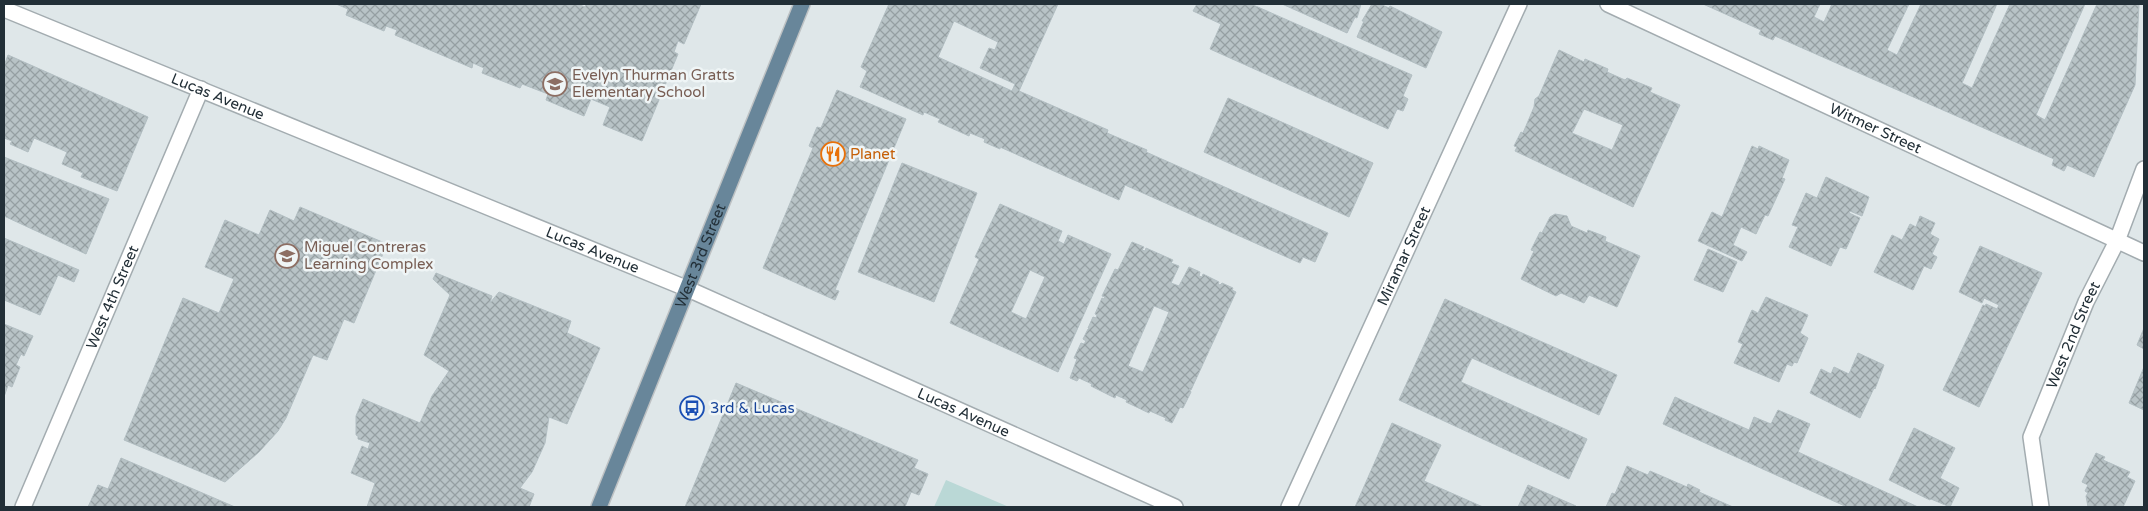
<svg xmlns="http://www.w3.org/2000/svg" width="2148" height="511" viewBox="0 0 2148 511" font-family="'Varela Round',sans-serif">
  <defs>
    <pattern id="building-cross-hatch" width="8" height="8" patternUnits="userSpaceOnUse" patternTransform="scale(1.25)"><rect width="8" height="8" fill="#b8c3c6"/><path d="M0 0l8 8M0 8l8-8" fill="none" stroke="#959fa2"/></pattern>
  </defs>
  <rect width="100%" height="100%" fill="#dfe7e9"/>
  <!-- green -->
  <polygon fill="#bad8d6" points="946,480 1009,507 934,507"/>
  <!-- building -->
  <g fill="url(#building-cross-hatch)" stroke="#b2bec2" fill-rule="evenodd">
    <polygon points="336,4 577,4 585,7 586,4 701,4 684,44 678,41 674,52 678,54 642,141 603,125 610,107 591,99 584,116 546,100 548,94 522,84 520,88 482,73 484,68 473,63 472,68 395,35 397,30 386,26 384,31 346,15 348,9"/>
    <path d="M889,4H1058L1019,91L1108,130L1107,133L1147,150L1146,152L1328,233L1315,262L1303,257L1300,263L1125,185L1119,200L1000,147V149L984,142L985,139L970,133L969,136L938,122L940,119L924,112L923,115L860,87L867,71L861,67ZM954,21L998,42L995,50L989,48L980,68L1015,84L1012,91L938,57Z"/>
    <polygon points="1197,4 1251,4 1412,75 1403,96 1408,99 1403,111 1397,109 1388,129 1210,49 1221,24 1193,11"/>
    <polygon points="1282,4 1361,4 1357,18 1355,17 1347,33"/>
    <polygon points="1372,4 1380,4 1389,8 1390,6 1442,32 1426,68 1357,37 1364,21 1362,21"/>
    <polygon points="1703,4 1820,4 1814,17 1824,22 1832,4 1909,4 1887,50 1897,55 1921,4 1997,4 1962,83 1972,88 2010,4 2085,4 2036,115 2045,120 2097,4 2139,4 2135,85 2094,177 2067,165 2064,171 2052,165 2054,159 1775,36 1773,40 1759,34 1761,30"/>
    <path d="M1559,50L1584,62L1585,59L1608,69L1607,72L1625,80L1627,78L1652,88L1650,92L1680,105L1633,207L1515,151L1517,147L1514,146L1521,132L1523,133L1534,107L1535,99L1539,96ZM1584,109L1623,125L1612,150L1572,133Z"/>
    <polygon points="8,55 148,117 117,191 81,177 83,173 62,164 67,152 34,138 28,152 10,144 12,141 4,138 4,66"/>
    <polygon points="837,90 906,119 835,290 839,291 835,300 763,268 813,148 809,146 817,127 821,128"/>
    <polygon points="1228,98 1373,163 1349,217 1204,152"/>
    <polygon points="1752,146 1758,149 1759,146 1789,160 1782,178 1785,179 1768,216 1765,215 1756,234 1741,227 1733,245 1747,252 1742,261 1698,241 1712,212 1722,217"/>
    <polygon points="4,157 109,199 86,254 4,216"/>
    <polygon points="902,163 977,193 934,302 858,272"/>
    <polygon points="1826,177 1869,197 1862,216 1850,211 1849,213 1860,218 1846,249 1840,247 1831,266 1789,247 1798,227 1792,225 1806,193 1817,198"/>
    <path d="M1000,204L1062,231L1058,241L1064,244L1068,235L1111,254L1058,372L950,323L979,259L975,257ZM1030,270L1045,277L1026,319L1011,312Z"/>
    <polygon points="300,207 387,244 354,323 344,319 327,360 313,355 286,418 278,431 259,452 225,482 124,440 183,298 219,313 234,279 205,267 225,220 259,235 270,210 294,221"/>
    <polygon points="1555,214 1567,216 1571,226 1587,233 1588,230 1601,235 1606,237 1605,241 1640,256 1617,307 1589,295 1584,303 1561,293 1556,296 1521,279 1534,251 1531,250 1540,232 1542,233 1550,217"/>
    <polygon points="1920,216 1935,223 1930,234 1939,239 1932,254 1937,257 1931,269 1924,266 1913,290 1874,272 1892,235 1902,240 1910,224 1916,227"/>
    <polygon points="4,238 79,270 74,282 58,275 40,315 4,300"/>
    <path d="M1132,242L1144,247L1142,250L1145,251L1146,248L1173,260L1171,263L1179,266L1171,283L1179,286L1189,267L1200,272L1199,276L1202,277L1203,274L1219,282L1218,284L1220,285L1222,283L1233,288L1232,290L1236,292L1191,390L1189,389L1191,392L1183,408L1180,407L1172,423L1165,420L1166,418L1150,411L1149,413L1126,402L1127,400L1116,395L1115,398L1091,386L1092,384L1079,378L1077,381L1070,378L1077,359L1074,358L1081,343L1084,344L1086,341L1083,339L1088,329H1090L1088,328L1093,317L1096,318L1097,315L1095,314L1102,298L1104,299L1105,297L1102,296L1115,269L1118,270ZM1154,306L1169,312L1143,372L1128,366Z"/>
    <polygon points="1980,246 2042,273 1979,407 1943,390 1983,305 1985,306 1986,304 1997,309 1999,305 1984,298 1982,303 1959,292"/>
    <polygon points="1708,249 1737,262 1723,292 1694,280"/>
    <polygon points="436,273 492,296 490,303 499,292 571,321 567,333 600,348 567,424 549,417 545,443 532,472 520,488 534,494 529,507 367,507 375,483 351,473 362,446 368,449 370,443 358,439 358,436 356,435 356,416 363,399 420,423 432,396 449,371 424,355 450,295 433,279"/>
    <polygon points="1766,297 1808,315 1800,333 1808,338 1797,363 1794,362 1792,366 1787,364 1779,382 1734,363 1743,344 1738,342 1752,310 1758,313"/>
    <polygon points="1445,299 1617,375 1599,415 1472,358 1467,368 1461,382 1587,439 1569,479 1399,400"/>
    <polygon points="4,324 33,336 24,356 21,354 16,365 20,367 12,387 8,385 4,397"/>
    <polygon points="2144,328 2144,349 2137,345"/>
    <polygon points="1858,353 1884,365 1875,389 1874,388 1860,418 1810,393 1821,369 1831,374 1834,367 1849,374"/>
    <polygon points="2144,367 2144,410 2129,403"/>
    <polygon points="736,383 918,460 914,468 928,474 919,495 911,492 905,507 685,507"/>
    <polygon points="1675,397 1749,430 1754,417 1771,424 1778,410 1810,424 1798,452 1918,507 1847,507 1663,424"/>
    <polygon points="1392,423 1441,445 1424,481 1483,507 1355,507"/>
    <polygon points="1914,428 1955,448 1940,478 1959,488 1950,507 1931,499 1930,500 1889,480"/>
    <polygon points="2096,453 2105,457 2103,460 2130,472 2127,477 2135,481 2123,507 2088,507 2086,496 2088,493 2085,491 2088,485 2082,482"/>
    <polygon points="121,458 235,507 88,507 98,485 108,489"/>
    <polygon points="1627,466 1648,475 1650,471 1687,487 1688,484 1700,490 1699,492 1733,507 1606,507 1612,493 1615,494"/>
    <polygon points="1528,485 1576,506 1575,507 1518,507"/>
  </g>
  <g fill="none" stroke-linecap="round" stroke-linejoin="round">
    <!-- minor casing -->
    <g stroke="#a3acb0" stroke-width="18">
      <g id="minor">
        <path id="s1" d="M1608,4L2144,253"/>
        <path id="s2" d="M4,9L688,289L1175,507"/>
        <path id="s3" d="M23,507L201,89"/>
        <path id="s4" d="M1289,507L1519,4"/>
        <path id="s5" d="M2041,507L2031,437L2086,302L2117,241L2144,169"/>
      </g>
    </g>
    <!-- major casing -->
    <g stroke="#bdc1c3" stroke-width="18">
      <g id="major">
        <path id="s6" d="M599,507L802,4"/>
      </g>
    </g>
    <!-- minor -->
    <use href="#minor" stroke="#fff" stroke-width="15"/>
    <!-- major -->
    <use href="#major" stroke="#68869a" stroke-width="15"/>
  </g>
  <!-- icons -->
  <defs>
    <g id="school-ring" transform="scale(1.25)"><circle r="9.5" fill="#eff5f6" stroke="#8d6e63" stroke-width="1.5"/><path d="M0-5L7-2L0 1L-7-2ZM-4 1L0 2.5L4 1V4Q0 6-4 4Z" fill="#8d6e63"/></g>
    <g id="restaurant-ring" transform="scale(1.25)"><circle r="9.5" fill="#eff5f6" stroke="#e8710a" stroke-width="1.5"/><path d="M-5-6h1v4h1v-4h1v4h1v-4h1v5L-1.5 .5V6h-2V.5L-5-1ZM5-6V6H3V1.5H1.5Q1.5-4 5-6Z" fill="#e8710a"/></g>
    <g id="bus-ring" transform="scale(1.25)"><circle r="9.5" fill="#eff5f6" stroke="#1a4fb4" stroke-width="1.5"/><path d="M-5-6H5V4H4V6H2V4H-2V6H-4V4H-5ZM-3.5-4V0h7V-4ZM-3.5 1.2v1.5H-2V1.2ZM2 1.2v1.5H3.5V1.2Z" fill="#1a4fb4"/></g>
  </defs>
  <g fill-rule="evenodd">
    <use href="#school-ring" x="555" y="84"/>
    <use href="#restaurant-ring" x="833" y="154"/>
    <use href="#school-ring" x="287" y="256"/>
    <use href="#bus-ring" x="692" y="408"/>
  </g>
  <g text-anchor="middle" dominant-baseline="central" stroke-width="5" stroke-linejoin="round" paint-order="stroke">
    <!-- education labels -->
    <g font-size="15" fill="#785e54" stroke="#eff5f6" text-anchor="start">
      <text x="572" y="75">Evelyn Thurman Gratts<tspan x="572" dy="17">Elementary School</tspan></text>
      <text x="304" y="247">Miguel Contreras<tspan x="304" dy="17">Learning Complex</tspan></text>
    </g>
    <!-- street labels -->
    <g font-size="15" fill="#222f37" stroke="#eff5f6">
      <text stroke="none"><textPath href="#s2" startOffset="231">Lucas Avenue</textPath></text>
      <text stroke="none"><textPath href="#s1" startOffset="295">Witmer Street</textPath></text>
      <text stroke="none"><textPath href="#s2" startOffset="636">Lucas Avenue</textPath></text>
      <text stroke="none"><textPath href="#s6" startOffset="271">West 3rd Street</textPath></text>
      <text stroke="none"><textPath href="#s4" startOffset="276">Miramar Street</textPath></text>
      <text stroke="none"><textPath href="#s3" startOffset="228">West 4th Street</textPath></text>
      <text stroke="none"><textPath href="#s5" startOffset="181">West 2nd Street</textPath></text>
      <text stroke="none"><textPath href="#s2" startOffset="1041">Lucas Avenue</textPath></text>
    </g>
    <!-- food labels -->
    <g font-size="15" fill="#c56008" stroke="#eff5f6" text-anchor="start">
      <text x="850" y="154">Planet</text>
    </g>
    <!-- transit labels -->
    <g font-size="15" fill="#164399" stroke="#eff5f6" text-anchor="start">
      <text x="710" y="408">3rd &amp; Lucas</text>
    </g>
  </g>
  <!-- border -->
  <rect width="2148" height="511" fill="none" stroke="#222f37" stroke-width="10"/>
</svg>
